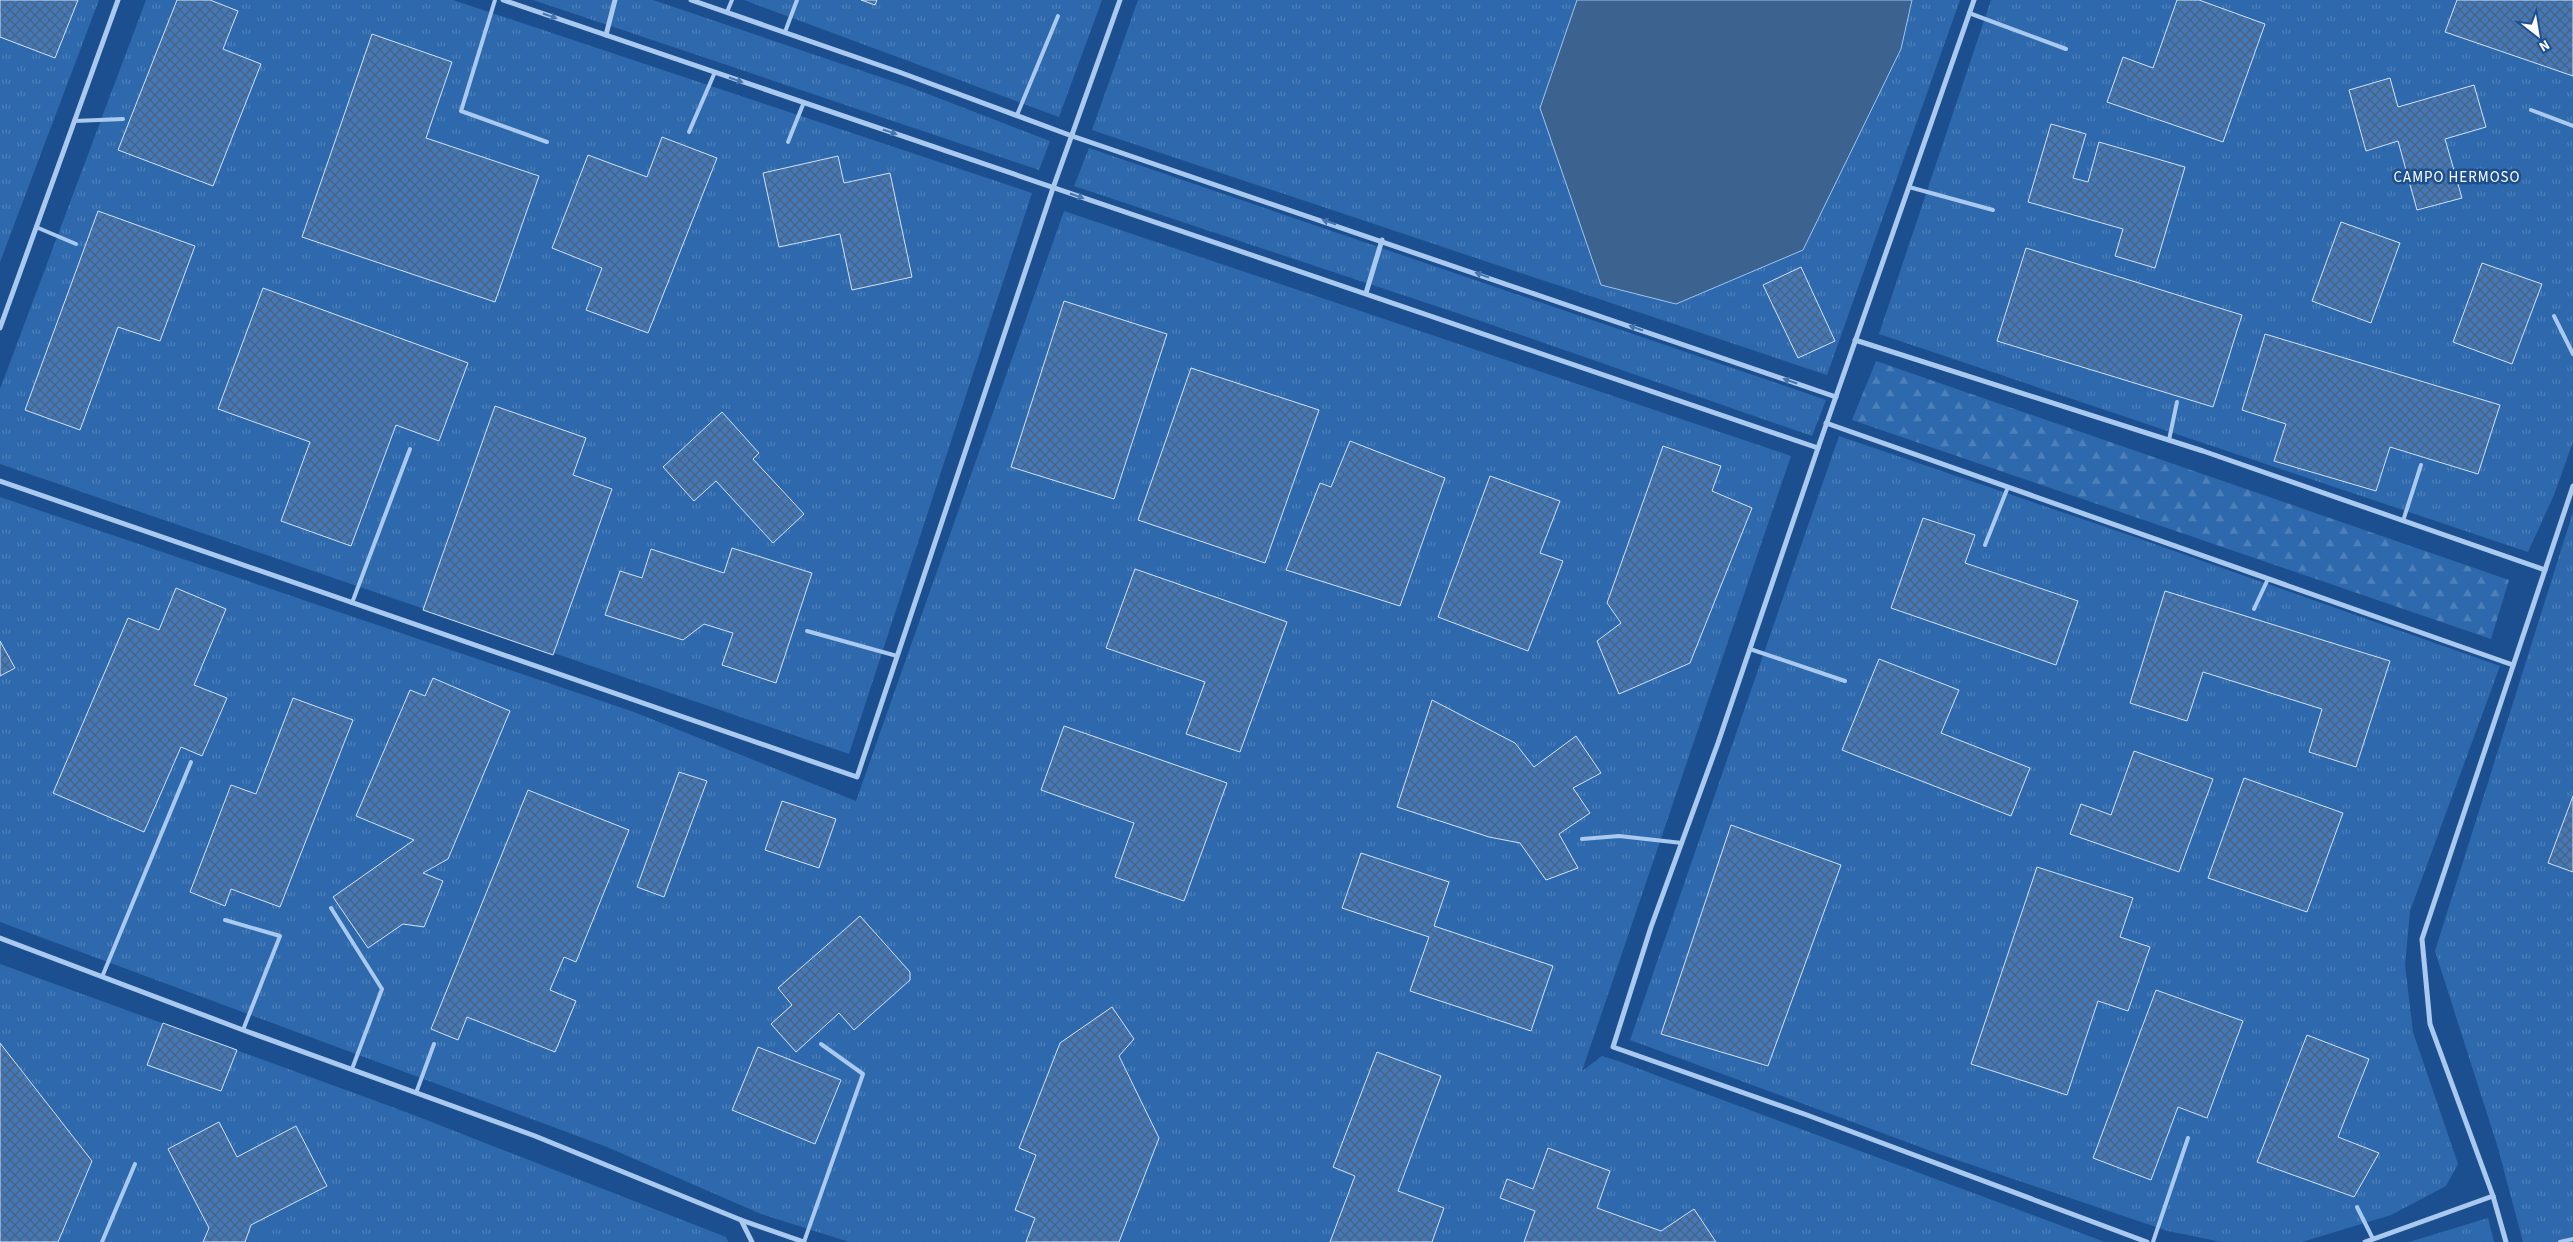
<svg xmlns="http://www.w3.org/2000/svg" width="2573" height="1242" viewBox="0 0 2573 1242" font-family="'Source Sans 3',sans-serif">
  <defs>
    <pattern id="grass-tufts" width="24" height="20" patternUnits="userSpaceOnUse" patternTransform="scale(1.25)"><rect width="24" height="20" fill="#2e69ad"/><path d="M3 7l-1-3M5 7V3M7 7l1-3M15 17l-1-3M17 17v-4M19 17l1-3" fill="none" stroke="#4d80b9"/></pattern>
    <pattern id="forest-firs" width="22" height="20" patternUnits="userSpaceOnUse" patternTransform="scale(1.25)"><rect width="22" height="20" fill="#2e69ad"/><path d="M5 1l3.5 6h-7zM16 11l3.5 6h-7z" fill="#4d80b9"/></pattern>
    <pattern id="building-cross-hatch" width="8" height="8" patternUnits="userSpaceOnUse" patternTransform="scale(1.25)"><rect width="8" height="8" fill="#4478b7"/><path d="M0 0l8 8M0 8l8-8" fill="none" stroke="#486282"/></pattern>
  </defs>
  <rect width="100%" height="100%" fill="#1b4f8f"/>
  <!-- grass -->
  <g fill="url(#grass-tufts)">
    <polygon points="0,0 99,0 0,262"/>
    <polygon points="146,0 453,0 1032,193 849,754 0,464 0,389"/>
    <polygon points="533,0 653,0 910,87 1050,141 1039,170"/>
    <polygon points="744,0 1102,0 1059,117"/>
    <polygon points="1138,0 1960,0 1827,375 1092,130"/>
    <polygon points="1991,0 2573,0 2573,442 2554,495 2528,552 1879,334"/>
    <polygon points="1089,148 1826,400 1812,436 1478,320 1074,186"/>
    <polygon points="1064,211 1791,456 1582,1071 1602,1056 1618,1061 2105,1242 849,1242 761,1214 607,1147 0,922 0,497 634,712 856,801"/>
    <polygon points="1839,436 2129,535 2500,666 2410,911 2405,965 2413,1032 2458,1164 2446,1186 2391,1215 2302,1242 2221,1242 2168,1231 1939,1154 1630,1040"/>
    <polygon points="2573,512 2573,1242 2523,1242 2498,1148 2435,951"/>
    <polygon points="0,964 406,1112 726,1237 728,1242 0,1242"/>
    <polygon points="2488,1218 2494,1242 2409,1242"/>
  </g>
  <!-- forest -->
  <polygon fill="url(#forest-firs)" points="1876,361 2509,580 2491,639 1852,420"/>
  <!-- water -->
  <polygon fill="#3c6290" stroke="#9cc4f0" points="1577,0 1912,0 1901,49 1803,250 1676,304 1601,285 1540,108"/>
  <!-- building -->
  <g fill="url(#building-cross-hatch)" stroke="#cfe3fa">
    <polygon points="0,0 78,0 55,58 0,37"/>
    <polygon points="177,0 210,0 238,11 223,49 261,64 213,186 118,150"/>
    <polygon points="861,0 877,0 875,5"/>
    <polygon points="2177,0 2199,0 2265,24 2223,142 2107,102 2123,57 2153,68"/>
    <polygon points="2457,0 2573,0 2573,76 2445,32"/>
    <polygon points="372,34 452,62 426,138 539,176 495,302 302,237"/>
    <polygon points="2390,78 2398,107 2474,85 2486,127 2445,139 2462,198 2417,210 2398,141 2366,151 2349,90"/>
    <polygon points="2051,124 2086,134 2073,178 2088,182 2099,142 2185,167 2155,268 2115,256 2123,229 2028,202"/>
    <polygon points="662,137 717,158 648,333 586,310 602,268 552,248 588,155 647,177"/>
    <polygon points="838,156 844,183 890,173 912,277 852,290 840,234 779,247 763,173"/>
    <polygon points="98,211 195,246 160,341 118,327 80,430 25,410"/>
    <polygon points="2341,222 2400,243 2371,323 2312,301"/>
    <polygon points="2026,248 2242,315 2213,407 1997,341"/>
    <polygon points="2482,263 2542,284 2512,364 2453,342"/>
    <polygon points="1801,267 1835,341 1798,358 1763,285"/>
    <polygon points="263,288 468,363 439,441 396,425 351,546 281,521 310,442 218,409"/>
    <polygon points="1064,301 1167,334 1114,499 1011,467"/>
    <polygon points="2265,334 2500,405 2478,474 2390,447 2376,491 2274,461 2286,424 2242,410"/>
    <polygon points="1191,368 1319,410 1265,563 1138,520"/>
    <polygon points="495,406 586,438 573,475 612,489 553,655 423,610"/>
    <polygon points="722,412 759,453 753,459 804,514 773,543 716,481 694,501 663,467"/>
    <polygon points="1350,441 1445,478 1400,606 1286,570 1320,483 1331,487"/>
    <polygon points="1663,446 1721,466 1712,491 1752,508 1690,663 1619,694 1597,641 1621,623 1607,603"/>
    <polygon points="1490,476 1560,501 1540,553 1563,561 1528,651 1438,617"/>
    <polygon points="1923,518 1975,535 1965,563 2078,601 2056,665 1891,608"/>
    <polygon points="732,548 812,573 776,683 722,665 733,633 704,624 683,640 605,615 620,571 642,578 651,549 724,573"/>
    <polygon points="1135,569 1287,622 1240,752 1186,734 1205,682 1106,648"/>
    <polygon points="176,588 226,609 194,685 227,698 202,756 181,747 144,832 53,793 128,618 159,630"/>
    <polygon points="2165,591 2390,661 2356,767 2309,752 2322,709 2203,672 2187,721 2130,703"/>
    <polygon points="0,641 15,668 0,676"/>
    <polygon points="1879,659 1959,690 1941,733 2030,768 2011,816 1842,750"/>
    <polygon points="433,678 510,711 448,859 423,873 443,881 424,927 403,924 368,948 333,897 414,840 356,816 410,690 425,696"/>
    <polygon points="293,698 353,720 280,907 231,889 225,906 190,892 231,785 256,794"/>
    <polygon points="1432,700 1515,743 1534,767 1576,736 1601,773 1573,788 1590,813 1559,834 1578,868 1546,880 1520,843 1489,837 1397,807"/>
    <polygon points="1064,726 1227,783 1184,901 1115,877 1134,823 1041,790"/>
    <polygon points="2134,751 2213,779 2179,872 2070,834 2081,804 2111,815"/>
    <polygon points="679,772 707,781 664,897 637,887"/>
    <polygon points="2244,778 2343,813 2307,912 2208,878"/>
    <polygon points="528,790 629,830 576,962 564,957 550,990 576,1001 555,1052 467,1017 458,1040 431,1029"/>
    <polygon points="2573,796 2573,872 2548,863"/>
    <polygon points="782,801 836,819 819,868 765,850"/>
    <polygon points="1731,825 1841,865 1768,1066 1661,1034"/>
    <polygon points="1361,853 1449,882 1434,926 1553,966 1531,1031 1410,991 1429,937 1342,908"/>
    <polygon points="2037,867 2133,898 2120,937 2150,947 2128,1011 2098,1001 2067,1095 1971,1064"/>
    <polygon points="860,916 910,972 910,980 854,1030 839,1013 796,1052 771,1024 792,1005 778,988"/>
    <polygon points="2156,990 2243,1021 2207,1118 2178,1107 2151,1180 2093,1158"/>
    <polygon points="1112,1007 1134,1039 1119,1056 1159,1138 1119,1242 1026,1242 1035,1218 1015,1210 1036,1155 1019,1148 1060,1043"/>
    <polygon points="163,1023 237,1050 221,1091 147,1065"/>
    <polygon points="2307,1035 2369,1059 2338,1137 2379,1153 2354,1197 2257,1162"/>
    <polygon points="0,1043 92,1161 58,1242 0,1242"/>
    <polygon points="758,1047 841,1080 815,1144 732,1110"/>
    <polygon points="1377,1052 1441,1076 1398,1191 1444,1208 1432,1242 1330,1242 1355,1176 1333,1167"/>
    <polygon points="219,1122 237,1157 296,1126 327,1186 251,1225 245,1242 203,1242 209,1228 168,1149"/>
    <polygon points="1548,1148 1610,1171 1597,1208 1661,1231 1694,1209 1716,1242 1524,1242 1535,1211 1500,1198 1507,1179 1533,1189"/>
  </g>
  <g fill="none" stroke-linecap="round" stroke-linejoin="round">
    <!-- lane -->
    <g stroke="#a9c9ee" stroke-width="4">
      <polyline points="495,0 461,111 547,142"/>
      <polyline points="727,12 732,0"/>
      <polyline points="1969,13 2066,49"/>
      <polyline points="785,32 797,0"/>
      <polyline points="2531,110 2573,126"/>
      <polyline points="1017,115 1058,16"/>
      <polyline points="74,121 123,119"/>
      <polyline points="689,132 715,72"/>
      <polyline points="788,142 804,102"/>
      <polyline points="1909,187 1993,210"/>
      <polyline points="36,227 76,244"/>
      <polyline points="2554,316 2573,354"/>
      <polyline points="2169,440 2177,402"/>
      <polyline points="2403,521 2421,465"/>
      <polyline points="1985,545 2008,487"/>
      <polyline points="352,603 410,449"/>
      <polyline points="2254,609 2268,579"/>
      <polyline points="807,631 897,656"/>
      <polyline points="1750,649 1845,681"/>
      <polyline points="1582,839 1619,836 1682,843"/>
      <polyline points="331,908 382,989 352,1069"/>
      <polyline points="225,920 280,936 243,1030"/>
      <polyline points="102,977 191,762"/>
      <polyline points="416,1093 434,1044"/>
      <polyline points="2357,1207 2373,1239"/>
      <polyline points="102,1242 135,1164"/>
      <polyline points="804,1242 863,1074 821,1044"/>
      <polyline points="2153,1242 2188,1138"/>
      <polyline points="2560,1242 2573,1239"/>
    </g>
    <!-- street -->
    <g stroke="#a9c9ee" stroke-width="5">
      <polyline points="503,0 1818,448"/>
      <polyline points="691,0 899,72 1072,136 1836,397"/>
      <polyline points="1974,0 1818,448 1718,743 1651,927 1613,1047 1807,1115 2147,1242"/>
      <polyline points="606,35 615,0"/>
      <polyline points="1366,293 1382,240"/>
      <polyline points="0,328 118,0"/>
      <polyline points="1855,340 2203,451 2545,570"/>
      <polyline points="1826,423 2513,665"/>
      <polyline points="0,481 857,777 1053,188 1120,0"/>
      <polyline points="0,938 243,1030 535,1136 741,1220 804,1242"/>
      <polyline points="741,1220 752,1242"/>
      <polyline points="2365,1242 2493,1196"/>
      <polyline points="2506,1242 2493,1196 2430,1024 2422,939 2573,486"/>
    </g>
  </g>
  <!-- one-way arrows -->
  <defs><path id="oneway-solid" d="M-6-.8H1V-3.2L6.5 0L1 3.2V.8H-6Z" transform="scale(1.25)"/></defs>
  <g fill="#4674ac">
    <use href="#oneway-solid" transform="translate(550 16) rotate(19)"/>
    <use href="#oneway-solid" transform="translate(736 80) rotate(19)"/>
    <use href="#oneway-solid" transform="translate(890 132) rotate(19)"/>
    <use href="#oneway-solid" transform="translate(1077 196) rotate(19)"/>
    <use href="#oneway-solid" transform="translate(1329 222) rotate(-161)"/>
    <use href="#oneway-solid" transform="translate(1482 275) rotate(-161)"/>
    <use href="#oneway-solid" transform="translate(1636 328) rotate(-161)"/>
    <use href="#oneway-solid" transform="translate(1790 381) rotate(-161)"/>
  </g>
  <g text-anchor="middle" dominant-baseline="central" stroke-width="5" stroke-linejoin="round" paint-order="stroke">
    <!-- neighbourhood labels -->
    <g font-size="15" letter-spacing="1" fill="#fff" stroke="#1b4f8f">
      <text x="2457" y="177">CAMPO HERMOSO</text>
    </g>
  </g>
  <!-- north arrow -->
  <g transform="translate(2538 35) rotate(149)" stroke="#1b4f8f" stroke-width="4" paint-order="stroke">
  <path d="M0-4L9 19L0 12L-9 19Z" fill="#ffffff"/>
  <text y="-8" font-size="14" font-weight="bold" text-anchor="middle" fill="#ffffff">N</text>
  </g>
</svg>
